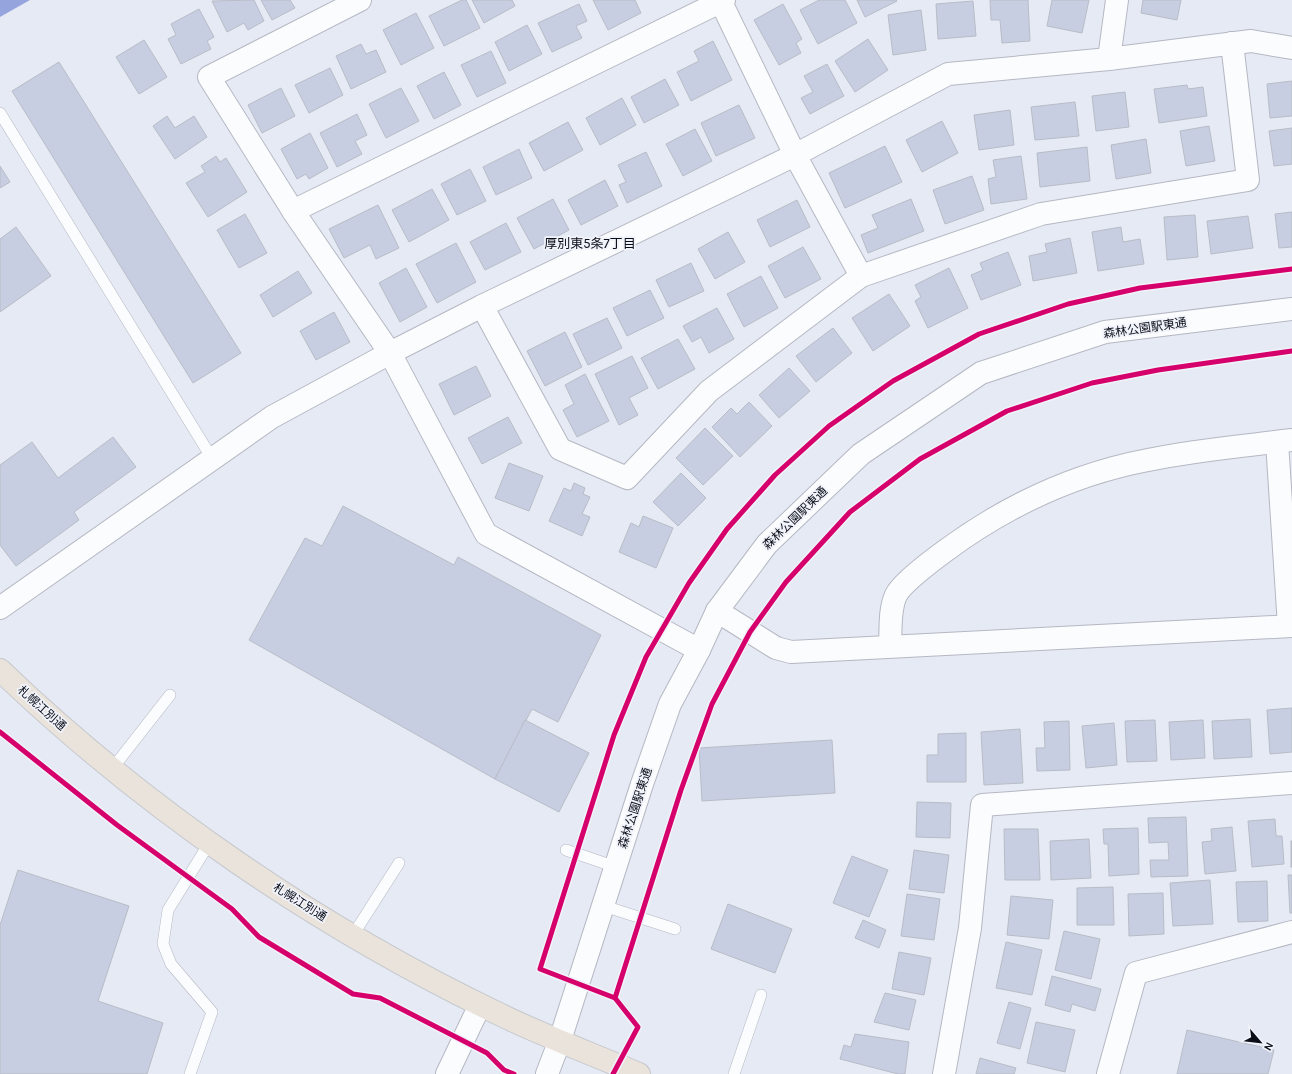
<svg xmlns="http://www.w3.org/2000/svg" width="1292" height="1074" viewBox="0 0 1292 1074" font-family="Karla,'Noto Sans JP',sans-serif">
  <rect width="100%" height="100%" fill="#e6eaf4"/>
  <!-- water -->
  <polygon fill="#96a4de" points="0,0 30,0 0,17"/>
  <!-- building -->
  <g fill="#c8cee2" stroke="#b8bcc6">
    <polygon points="254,0 264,21 248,30 244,23 227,32 212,1"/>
    <polygon points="261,0 290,0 295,8 272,20"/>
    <polygon points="462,0 466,0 480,28 444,46 429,16"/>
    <polygon points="472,0 512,0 515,6 484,23"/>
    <polygon points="593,0 635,0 641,13 608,30"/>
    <polygon points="819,0 845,0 857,23 818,44 800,10"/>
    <polygon points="857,0 896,0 897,1 865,17"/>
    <polygon points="990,0 1028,0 1030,41 1002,43 1000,20 991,20"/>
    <polygon points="1052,0 1089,0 1082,33 1047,26"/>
    <polygon points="1143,0 1181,0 1177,20 1141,13"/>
    <polygon points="973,1 976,36 938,39 936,4"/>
    <polygon points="579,4 587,21 576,26 582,38 552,52 538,23"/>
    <polygon points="783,4 802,39 796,43 801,53 779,65 754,20"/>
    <polygon points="199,9 214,37 207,41 211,49 181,64 168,39 176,35 171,24"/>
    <polygon points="921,10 926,50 893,55 888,15"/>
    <polygon points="416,13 434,48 401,65 383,30"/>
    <polygon points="527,25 542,54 509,71 495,42"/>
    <polygon points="868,39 888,70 855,92 835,61"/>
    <polygon points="144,40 167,77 139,94 116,57"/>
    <polygon points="713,41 732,80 691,101 677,72 699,61 694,51"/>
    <polygon points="361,44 366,54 376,50 386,72 351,89 336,56"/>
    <polygon points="491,51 506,83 477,97 461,65"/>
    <polygon points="59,62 241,353 193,383 12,91"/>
    <polygon points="827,64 844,96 810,114 801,98 813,92 804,76"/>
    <polygon points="330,68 343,95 309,113 295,85"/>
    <polygon points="444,72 461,105 434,119 417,86"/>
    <polygon points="665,79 679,105 644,123 631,97"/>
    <polygon points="1292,81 1292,116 1270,118 1267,84"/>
    <polygon points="1187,85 1188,89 1203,87 1207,116 1159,123 1154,89"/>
    <polygon points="281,88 295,116 262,133 248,105"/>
    <polygon points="401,88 419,121 386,138 369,104"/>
    <polygon points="1125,92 1129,127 1096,131 1092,96"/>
    <polygon points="622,98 636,125 600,145 586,118"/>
    <polygon points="1075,102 1079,136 1035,140 1031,107"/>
    <polygon points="739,105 755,138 716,156 701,123"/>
    <polygon points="1010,110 1014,145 979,150 974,115"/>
    <polygon points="357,114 367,135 355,141 362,154 337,167 320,133"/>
    <polygon points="167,116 175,128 194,116 207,137 175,159 153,126"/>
    <polygon points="942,121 958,153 922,172 906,140"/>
    <polygon points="568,122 583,150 544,171 529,143"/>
    <polygon points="1209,126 1215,161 1186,166 1180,131"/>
    <polygon points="1292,128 1292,164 1274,166 1269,131"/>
    <polygon points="695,129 712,161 683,176 666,144"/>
    <polygon points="310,133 328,168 309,179 306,174 297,179 281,149"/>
    <polygon points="1146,139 1151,173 1116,179 1111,145"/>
    <polygon points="885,146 902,182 845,208 829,173"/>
    <polygon points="1087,147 1090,181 1040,187 1037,153"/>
    <polygon points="519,149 532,178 496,195 483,167"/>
    <polygon points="646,152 662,186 627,203 619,185 626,182 618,165"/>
    <polygon points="216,156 220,162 226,158 247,192 208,217 186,183 205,172 201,166"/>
    <polygon points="1021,156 1027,199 991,204 988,179 996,177 993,160"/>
    <polygon points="0,166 10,182 0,188"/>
    <polygon points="470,169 486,201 457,215 441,184"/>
    <polygon points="972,176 984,210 945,224 933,190"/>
    <polygon points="605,180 618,206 581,225 568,200"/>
    <polygon points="432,189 449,220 409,242 392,210"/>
    <polygon points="553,199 569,230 534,249 517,218"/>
    <polygon points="911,199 924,231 868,253 861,235 878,228 872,215"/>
    <polygon points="797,200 810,227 770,247 757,220"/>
    <polygon points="378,205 399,248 376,259 370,245 344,258 329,229"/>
    <polygon points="1292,212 1292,247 1279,248 1275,214"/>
    <polygon points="245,214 267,253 239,268 217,230"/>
    <polygon points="1195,215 1198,257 1167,260 1164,217"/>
    <polygon points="1248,216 1253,248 1211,254 1207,221"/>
    <polygon points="506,223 521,252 485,270 470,242"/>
    <polygon points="16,227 51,276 0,312 0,239"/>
    <polygon points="1121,227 1123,242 1140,239 1144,264 1098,271 1092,232"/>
    <polygon points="728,232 745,262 715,279 698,249"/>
    <polygon points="1070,238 1077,273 1033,281 1029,256 1047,252 1045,244"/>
    <polygon points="456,243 476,282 437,303 416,264"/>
    <polygon points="803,247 821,279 785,298 768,266"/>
    <polygon points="1008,252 1021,285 981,300 971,275 983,270 980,263"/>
    <polygon points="691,263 704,291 669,307 656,280"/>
    <polygon points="406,268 427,307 400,322 379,283"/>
    <polygon points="949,268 968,308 928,328 915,301 921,297 915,285"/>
    <polygon points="298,271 312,293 273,317 260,295"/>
    <polygon points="761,276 778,308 744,327 727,294"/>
    <polygon points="650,290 664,318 627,336 613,308"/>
    <polygon points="889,294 910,326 873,351 852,318"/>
    <polygon points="717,308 734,339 709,353 701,337 692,342 683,326"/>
    <polygon points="334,312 350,342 316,360 300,331"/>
    <polygon points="607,318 622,348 588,365 573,334"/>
    <polygon points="833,328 852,353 816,382 796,356"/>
    <polygon points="565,332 582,367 545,386 527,351"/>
    <polygon points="678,339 695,369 658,389 641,358"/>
    <polygon points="632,356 648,388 629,398 638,415 619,425 595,374"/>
    <polygon points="476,366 491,396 454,415 439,384"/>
    <polygon points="789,368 810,391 779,418 759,395"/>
    <polygon points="585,374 609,421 577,437 563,410 574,404 565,385"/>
    <polygon points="749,402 772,426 740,457 712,427 731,408 737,414"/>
    <polygon points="508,417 522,443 482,464 468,438"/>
    <polygon points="705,428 733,456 703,485 676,458"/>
    <polygon points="113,437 136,467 74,512 79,520 16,566 0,545 0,465 32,442 58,478"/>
    <polygon points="509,463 543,476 529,511 495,498"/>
    <polygon points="681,473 706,498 678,526 653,502"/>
    <polygon points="574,483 585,488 583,494 590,497 582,514 590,517 582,536 549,521 564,488 571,491"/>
    <polygon points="343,506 454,565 458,557 601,635 558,722 532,709 495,779 249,640 305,538 322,546"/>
    <polygon points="643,516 673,528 656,568 619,552 631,523 639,527"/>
    <polygon points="1292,708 1292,752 1270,754 1267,710"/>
    <polygon points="1250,719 1252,757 1214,759 1212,721"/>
    <polygon points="525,720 589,753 559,812 495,779"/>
    <polygon points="1155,720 1157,761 1127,762 1125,721"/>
    <polygon points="1203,720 1205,758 1171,760 1169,722"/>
    <polygon points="1069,721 1070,770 1037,771 1036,748 1045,748 1044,722"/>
    <polygon points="1114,723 1117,765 1086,768 1082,726"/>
    <polygon points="1020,729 1023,783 984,785 981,732"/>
    <polygon points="966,733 966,782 927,782 927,755 938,755 938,734"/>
    <polygon points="832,740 835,793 702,801 699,748"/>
    <polygon points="917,802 951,803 950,838 916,837"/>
    <polygon points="1186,817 1188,876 1151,877 1150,860 1169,860 1168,842 1149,843 1148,818"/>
    <polygon points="1275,819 1276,836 1282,836 1284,864 1252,867 1248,821"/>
    <polygon points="1232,827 1236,871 1205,874 1202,842 1212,841 1211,829"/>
    <polygon points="1138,828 1139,874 1109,876 1108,844 1104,844 1103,829"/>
    <polygon points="1004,829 1038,829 1040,880 1005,880"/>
    <polygon points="1089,839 1091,878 1051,880 1050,841"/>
    <rect x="1291" y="841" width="1" height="26"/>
    <polygon points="914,850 949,855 944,893 909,889"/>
    <polygon points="852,856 888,870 869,917 833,903"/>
    <polygon points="18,870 129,906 98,1001 163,1023 147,1074 0,1074 0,925"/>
    <polygon points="1288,875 1292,875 1292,913 1290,913"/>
    <polygon points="1210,880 1213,924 1173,926 1170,883"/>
    <polygon points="1267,881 1268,921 1238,922 1236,882"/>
    <polygon points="1113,887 1114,925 1077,925 1077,888"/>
    <polygon points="1163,893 1164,934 1129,936 1128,894"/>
    <polygon points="907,894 940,899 934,940 901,936"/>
    <polygon points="1011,896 1053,900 1049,939 1007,935"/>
    <polygon points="728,904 792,929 775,973 711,949"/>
    <polygon points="863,920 886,930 879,948 855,938"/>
    <polygon points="1064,931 1100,939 1091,979 1055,970"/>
    <polygon points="1006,942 1042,950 1032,995 996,988"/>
    <polygon points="899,952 931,958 924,995 892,989"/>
    <polygon points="1052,976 1101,989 1095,1011 1072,1004 1070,1012 1045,1005"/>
    <polygon points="885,993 916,1000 909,1030 874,1022"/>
    <polygon points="1009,1002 1031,1008 1020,1049 997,1043"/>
    <polygon points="1036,1022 1075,1030 1065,1072 1027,1063"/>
    <polygon points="1187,1030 1274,1050 1268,1074 1177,1074"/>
    <polygon points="855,1034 909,1042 905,1074 898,1074 840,1059 844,1045 851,1047"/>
    <polygon points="980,1058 1016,1068 1014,1074 976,1074"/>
  </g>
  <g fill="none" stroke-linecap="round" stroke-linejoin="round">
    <!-- service casing -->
    <g stroke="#b5b8c3" stroke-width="12">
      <g id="service">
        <polyline points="0,113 213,460"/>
        <polyline points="112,769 170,695"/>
        <polyline points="566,850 616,867"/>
        <polyline points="604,906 675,929"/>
        <polyline points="353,935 399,863"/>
        <polyline points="190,1074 212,1012 171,964 163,944 168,910 210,842"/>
        <polyline points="734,1074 761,995"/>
      </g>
    </g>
    <!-- minor casing -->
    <g stroke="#b5b8c3" stroke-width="24">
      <g id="minor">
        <polyline points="360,0 209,77 293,211 390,353 486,534 699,650"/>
        <polyline points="720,0 795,155 861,276"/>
        <polyline points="1109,59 1117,0"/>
        <polyline points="293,211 724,0"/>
        <polyline points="482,306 560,449 627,478 709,391 861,276 1041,214 1248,180 1232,43"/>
        <polyline points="1277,442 1289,626"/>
        <polyline points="717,611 776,648 791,652 1292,626"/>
        <path d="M890,646C891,630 889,610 896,595C902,583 934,559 945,551C1006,506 1074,474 1148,460C1195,450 1244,446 1292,440"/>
        <polyline points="447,1074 480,1005"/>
        <polyline points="944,1074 970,928 982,805 1292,783"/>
        <polyline points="1108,1074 1136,973 1292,932"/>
      </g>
    </g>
    <!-- tertiary casing -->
    <g stroke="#b5b8c3" stroke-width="24">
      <g id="tertiary">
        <polyline points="0,608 272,417 390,353 482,306 795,155 948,74 1109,59 1251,41 1292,48"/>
        <polyline points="547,1074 560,1040 642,784 670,704 699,650 717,611 767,544 861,454 981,373 1105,332 1292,309"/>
      </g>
    </g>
    <!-- trunk casing -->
    <g stroke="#c5c8cd" stroke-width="24">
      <path id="trunk" d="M0,670C145,809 318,927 499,1014C544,1036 592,1054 639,1074"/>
    </g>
    <!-- service -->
    <use href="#service" stroke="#fbfcfd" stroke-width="11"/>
    <!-- minor -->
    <use href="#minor" stroke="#fbfcfd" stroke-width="22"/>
    <!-- tertiary -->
    <use href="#tertiary" stroke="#fbfcfd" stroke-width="22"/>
    <!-- trunk -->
    <use href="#trunk" stroke="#eae3dc" stroke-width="22"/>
    <!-- cycleway casing -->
    <g stroke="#f1f3fa" stroke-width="8">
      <g id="cycleway">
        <polyline points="1292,269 1140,288 1068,304 979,334 893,381 829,426 775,475 727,529 689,583 646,657 614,735 540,969 615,998 681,790 712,704 750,632 786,582 850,512 920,459 1007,411 1092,383 1158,370 1292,351"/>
        <polyline points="0,732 117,825 232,909 259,937 353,994 380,998 487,1053 504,1070 514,1074"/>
        <polyline points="613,1074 638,1027 615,998"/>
      </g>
    </g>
    <!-- cycleway -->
    <use href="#cycleway" stroke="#d6006c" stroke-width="5"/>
  </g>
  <g text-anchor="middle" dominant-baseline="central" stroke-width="3.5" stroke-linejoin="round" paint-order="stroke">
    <!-- street labels -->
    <g font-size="12" fill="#0b0e19" stroke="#f1f3fa">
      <text transform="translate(1145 328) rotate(-8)">森林公園駅東通</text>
      <text transform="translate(795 518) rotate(-44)">森林公園駅東通</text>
      <text transform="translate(42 708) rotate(42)">札幌江別通</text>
      <text transform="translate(635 808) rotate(-72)">森林公園駅東通</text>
      <text transform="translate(300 902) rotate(32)">札幌江別通</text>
    </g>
    <!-- neighbourhood labels -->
    <g font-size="13" fill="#0b0e19" stroke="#f1f3fa">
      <text x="590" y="243">厚別東5条7丁目</text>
    </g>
  </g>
  <!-- north arrow -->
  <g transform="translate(1260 1042) rotate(118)" stroke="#f1f3fa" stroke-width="3" paint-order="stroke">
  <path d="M0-3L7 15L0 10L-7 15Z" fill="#0b0e19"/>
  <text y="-6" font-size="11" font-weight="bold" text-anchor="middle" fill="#0b0e19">N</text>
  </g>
</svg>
